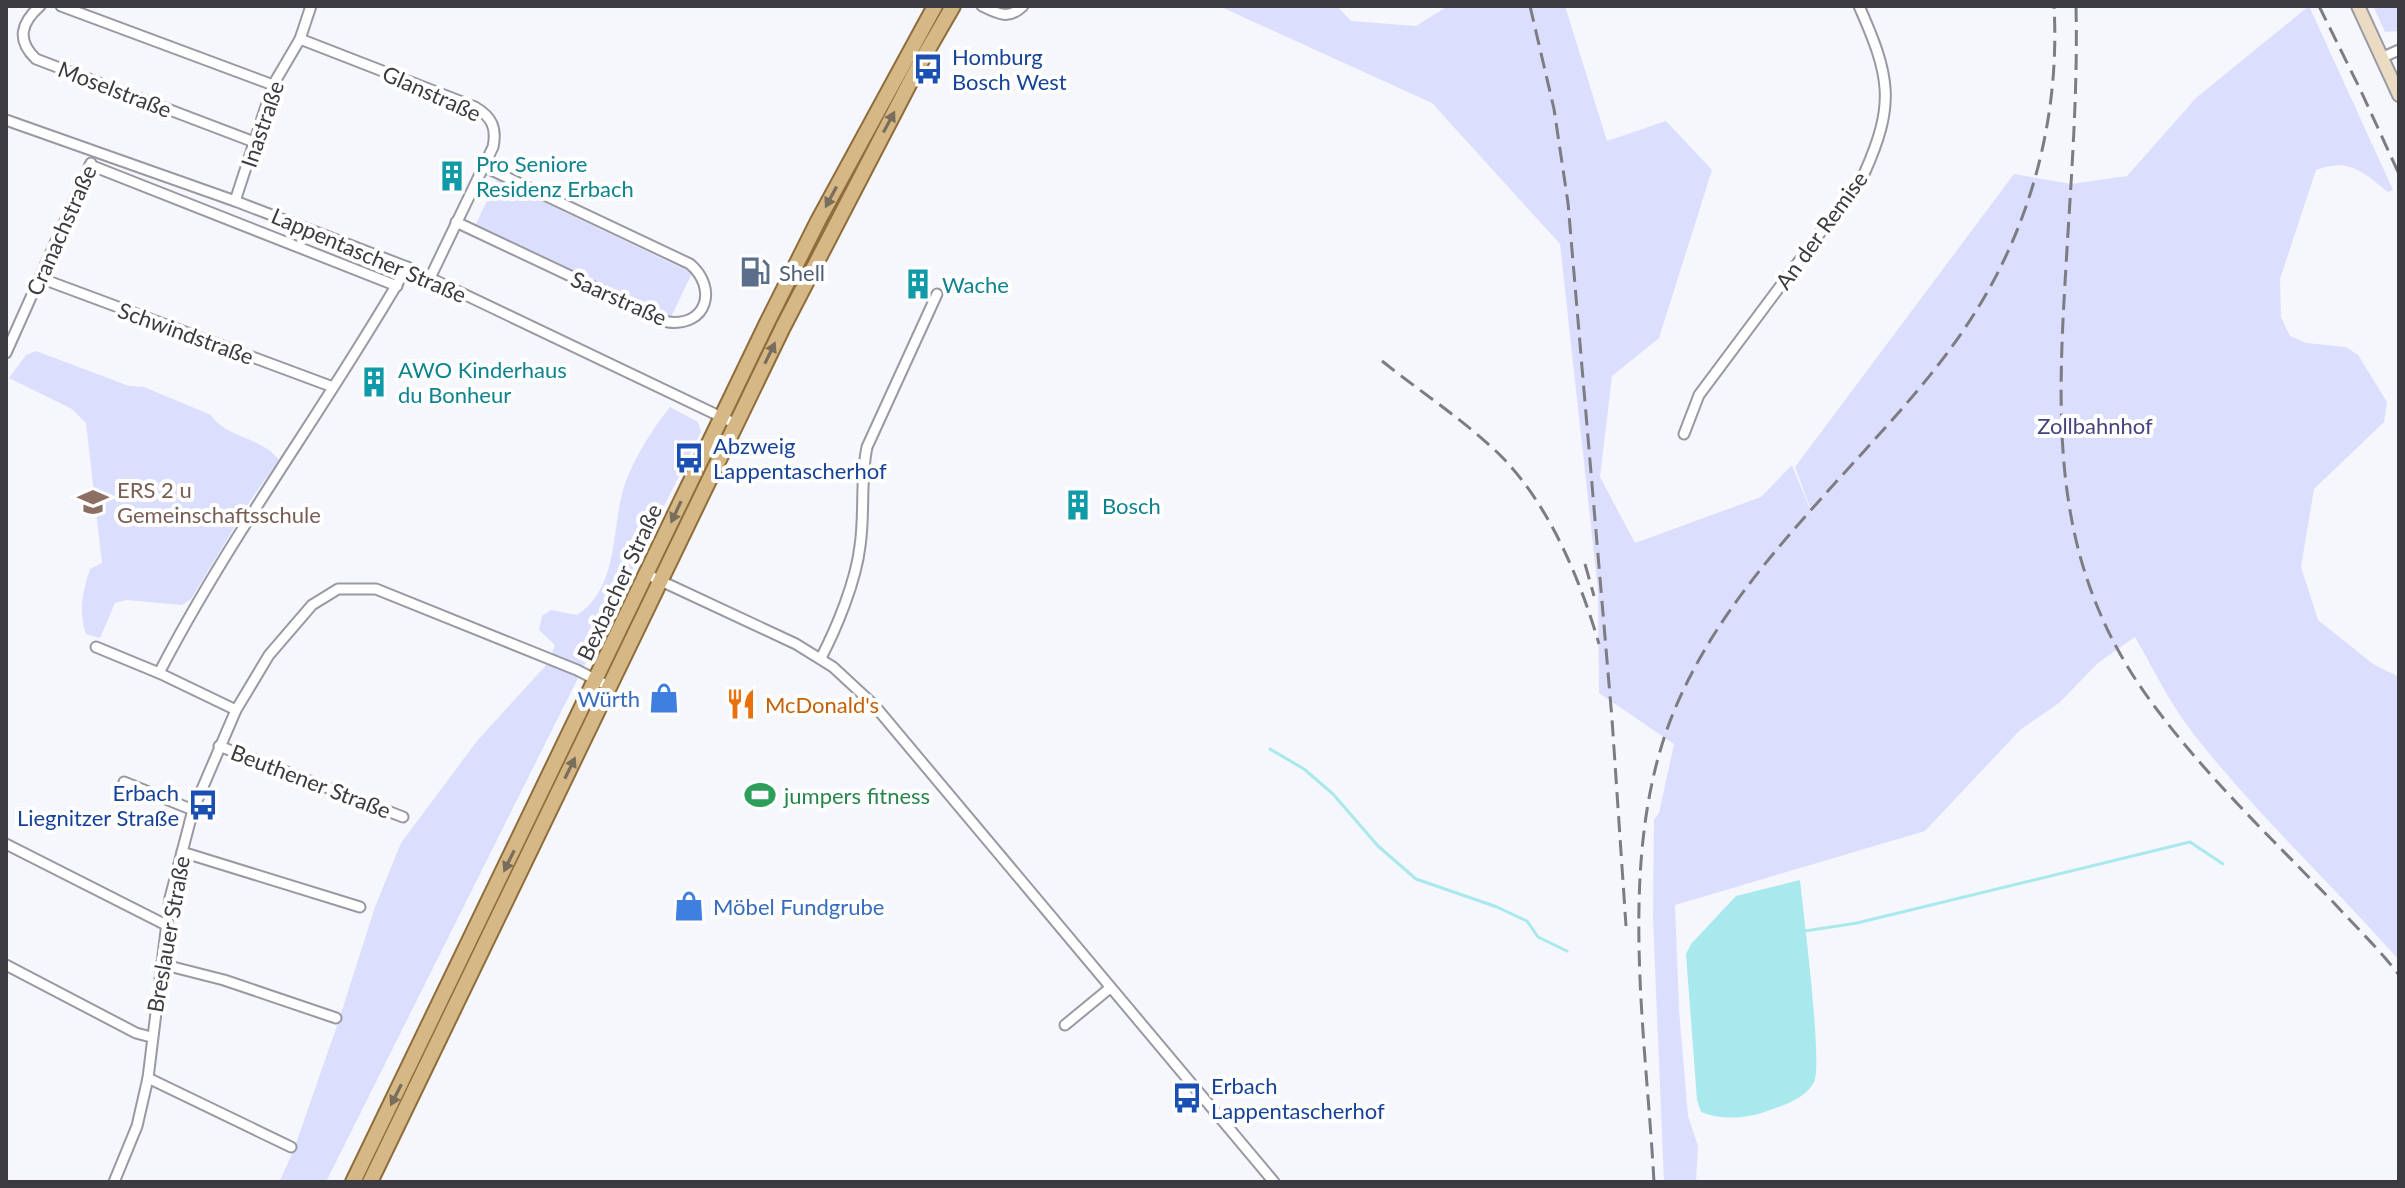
<svg xmlns="http://www.w3.org/2000/svg" width="2405" height="1188" viewBox="0 0 2405 1188" font-family="Lato,sans-serif">
  <rect width="100%" height="100%" fill="#f6f6fd"/>
  <!-- green -->
  <g fill="#dcdefe">
    <path d="M1219,6H1337L1351,21L1416,26L1448,6H1565L1607,141L1666,121L1712,170L1659,338L1612,376L1600,477L1635,543L1761,497L1792,465L1817,526L1795,467L2014,174L2071,184L2127,176L2196,98L2309,6L2393,190L2388,192C2363,172 2349,157 2316,170L2280,279L2281,317L2290,336L2306,343L2346,347L2358,355L2387,402L2384,422L2314,489L2301,567L2318,620L2373,664L2399,677V960C2331,883 2255,813 2192,732C2169,702 2153,668 2135,637L2098,663L2059,703L2020,730L1925,831L1675,905L1679,1010L1688,1116L1698,1146L1696,1182H1664L1653,918L1654,820L1659,813L1674,744L1599,693L1598,590L1560,244L1432,103Z"/>
    <polygon points="2373,6 2399,6 2399,31 2385,32"/>
    <polygon points="497,180 692,273 671,317 476,224"/>
    <path d="M36,351L129,386L144,387L211,415C226,438 262,437 279,460L252,498L191,599L182,605L127,600L115,603L100,638L86,634C78,611 83,591 90,569L102,563L86,423L72,409L9,378L26,355Z"/>
    <path d="M670,407L698,422L701,432L326,1182H279L293,1152L338,1023L375,907L401,843L477,741L548,663L555,645L539,630L542,616L551,610L577,615C621,587 610,524 626,481C637,453 652,430 670,407Z"/>
  </g>
  <!-- water -->
  <path fill="#a7e9ec" d="M1800,880C1803,910 1823,1065 1814,1082C1805,1099 1784,1105 1767,1111C1747,1119 1721,1120 1701,1112L1697,1100L1686,954L1691,944L1736,896Z"/>
  <g fill="none" stroke-linecap="round" stroke-linejoin="round">
    <!-- stream -->
    <g stroke="#a7e9ec" stroke-width="3">
      <polyline points="1270,749 1304,769 1333,794 1378,846 1416,879 1497,907 1527,921 1538,937 1567,951"/>
      <polyline points="1805,931 1857,923 2190,842 2223,864"/>
    </g>
    <!-- street casing -->
    <g stroke="#9899a3" stroke-width="13">
      <g id="street">
        <path d="M40,6C21,23 16,40 36,59L254,142"/>
        <polyline points="61,6 273,85"/>
        <path d="M982,6C998,14 1009,20 1023,6"/>
        <path d="M300,39L475,107C492,117 497,128 493,147L430,278"/>
        <polyline points="2381,58 2399,50"/>
        <polyline points="6,120 235,201 407,267 736,424"/>
        <polyline points="90,165 397,286"/>
        <polyline points="235,201 273,85 300,39 311,6"/>
        <path d="M456,222L668,322C707,327 718,288 690,264L485,167"/>
        <polyline points="40,278 333,387"/>
        <polyline points="6,353 91,163"/>
        <path d="M1684,434L1699,395L1864,174C1896,103 1890,76 1859,6"/>
        <polyline points="646,574 796,644 833,667 874,705 1274,1182"/>
        <polyline points="96,647 159,673 236,710"/>
        <path d="M821,658C837,627 856,581 860,546C865,513 860,480 867,447L937,294"/>
        <path d="M159,673C232,532 328,405 407,267"/>
        <polyline points="219,746 403,817"/>
        <polyline points="124,782 193,810"/>
        <polyline points="6,844 166,925"/>
        <polyline points="182,852 360,907"/>
        <polyline points="161,964 224,980 336,1018"/>
        <polyline points="6,965 136,1033 151,1037"/>
        <polyline points="1065,1025 1110,988"/>
        <polyline points="148,1078 291,1147"/>
        <polyline points="114,1182 137,1126 148,1078 170,898 193,810 236,710 269,655 312,605 338,589 376,589 577,670 610,687"/>
      </g>
    </g>
    <!-- secondary casing -->
    <g stroke="#9899a3" stroke-width="16">
      <polyline id="secondary" points="2358,6 2399,95"/>
    </g>
    <!-- primary casing -->
    <g stroke="#8e6d3a" stroke-width="18">
      <g id="primary">
        <polyline points="353,1182 767,323 818,221 935,6"/>
        <polyline points="370,1182 783,327 919,65 953,6"/>
      </g>
    </g>
    <!-- street -->
    <use href="#street" stroke="#fff" stroke-width="9"/>
    <!-- secondary -->
    <use href="#secondary" stroke="#ebdbc3" stroke-width="12"/>
    <!-- primary -->
    <use href="#primary" stroke="#d6b887" stroke-width="14"/>
    <!-- rail -->
    <g stroke="#7c7c82" stroke-width="3" stroke-dasharray="16 8" stroke-linecap="butt">
      <polyline points="1530,6 1554,109 1568,203 1612,719 1626,926"/>
      <path d="M2076,6C2078,93 2071,180 2066,266C2056,432 2051,572 2158,711C2210,780 2274,841 2334,903C2356,927 2379,949 2399,975"/>
      <polyline points="2319,6 2360,89 2399,174"/>
      <path d="M1382,361C1422,393 1467,422 1503,458C1550,507 1580,579 1599,644"/>
      <polyline points="1585,564 1594,596"/>
      <path d="M1654,1182C1646,1033 1616,858 1672,716C1707,629 1765,561 1827,492C1879,434 1935,377 1976,311C2033,220 2060,113 2054,6"/>
    </g>
  </g>
  <!-- one-way arrows -->
  <defs><path id="oneway-solid" d="M-6-.8H1V-3.2L6.5 0L1 3.2V.8H-6Z" transform="scale(2)"/></defs>
  <g fill="#796d5c">
    <use href="#oneway-solid" transform="translate(889 122) rotate(-62)"/>
    <use href="#oneway-solid" transform="translate(831 197) rotate(118)"/>
    <use href="#oneway-solid" transform="translate(770 353) rotate(-64)"/>
    <use href="#oneway-solid" transform="translate(676 512) rotate(115)"/>
    <use href="#oneway-solid" transform="translate(570 768) rotate(-64)"/>
    <use href="#oneway-solid" transform="translate(509 861) rotate(116)"/>
    <use href="#oneway-solid" transform="translate(396 1095) rotate(117)"/>
  </g>
  <!-- icons -->
  <defs>
    <g id="bus-bare" transform="scale(2.4)"><path d="M-5-6H5V4H4V6H2V4H-2V6H-4V4H-5ZM-3.5-4V0h7V-4ZM-3.5 1.2v1.5H-2V1.2ZM2 1.2v1.5H3.5V1.2Z" fill="#1a4fb4" stroke="#fff" stroke-width="2.5" paint-order="stroke"/></g>
    <g id="building-bare" transform="scale(2.4)"><path d="M-4-6H4V6H1V3H-1V6H-4ZM-2.5-4.3h1.7v1.8h-1.7ZM.8-4.3h1.7v1.8H.8ZM-2.5-1h1.7V.8h-1.7ZM.8-1h1.7V.8H.8Z" fill="#0f9aa8" stroke="#fff" stroke-width="2.5" paint-order="stroke"/></g>
    <g id="fuel-bare" transform="scale(2.4)"><path d="M-5.5-6h7V0h2V4h1.3V-2.5L3-4.5l.8-.8L6-3V5H2.5V1h-1V6h-7ZM-4.2-4.7v3.2H.2V-4.7Z" fill="#5c6f8a" stroke="#fff" stroke-width="2.5" paint-order="stroke"/></g>
    <g id="school-bare" transform="scale(2.4)"><path d="M0-5L7-2L0 1L-7-2ZM-4 1L0 2.5L4 1V4Q0 6-4 4Z" fill="#8d6e63" stroke="#fff" stroke-width="2.5" paint-order="stroke"/></g>
    <g id="shop-bare" transform="scale(2.4)"><path d="M-5-2.5h2.3a2.7 3.5 0 0 1 5.4 0H5L5.5 6h-11ZM-1.5-2.5h3a1.5 2.3 0 0 0-3 0Z" fill="#3f7fe0" stroke="#fff" stroke-width="2.5" paint-order="stroke"/></g>
    <g id="restaurant-bare" transform="scale(2.4)"><path d="M-5-6h1v4h1v-4h1v4h1v-4h1v5L-1.5 .5V6h-2V.5L-5-1ZM5-6V6H3V1.5H1.5Q1.5-4 5-6Z" fill="#e8710a" stroke="#fff" stroke-width="2.5" paint-order="stroke"/></g>
    <g id="stadium-bare" transform="scale(2.4)"><path d="M0-5a6.5 5 0 1 0 0 10a6.5 5 0 1 0 0-10ZM-3.5-1.8h7v3.6h-7Z" fill="#2e9e5b" stroke="#fff" stroke-width="2.5" paint-order="stroke"/></g>
  </defs>
  <g fill-rule="evenodd">
    <use href="#bus-bare" x="928" y="69"/>
    <use href="#building-bare" x="452" y="176"/>
    <use href="#fuel-bare" x="755" y="272"/>
    <use href="#building-bare" x="918" y="284"/>
    <use href="#building-bare" x="374" y="382"/>
    <use href="#bus-bare" x="689" y="458"/>
    <use href="#school-bare" x="93" y="502"/>
    <use href="#building-bare" x="1078" y="505"/>
    <use href="#shop-bare" x="664" y="698"/>
    <use href="#restaurant-bare" x="741" y="704"/>
    <use href="#stadium-bare" x="760" y="795"/>
    <use href="#bus-bare" x="203" y="805"/>
    <use href="#shop-bare" x="689" y="906"/>
    <use href="#bus-bare" x="1187" y="1098"/>
  </g>
  <g text-anchor="middle" dominant-baseline="central" stroke-width="8" stroke-linejoin="round" paint-order="stroke">
    <!-- transit labels -->
    <g font-size="22" fill="#164399" stroke="#fff" text-anchor="start">
      <text x="952" y="56">Homburg<tspan x="952" dy="25">Bosch West</tspan></text>
      <text x="713" y="445">Abzweig<tspan x="713" dy="25">Lappentascherhof</tspan></text>
      <text x="179" y="792" text-anchor="end">Erbach<tspan x="179" dy="25">Liegnitzer Straße</tspan></text>
      <text x="1211" y="1085">Erbach<tspan x="1211" dy="25">Lappentascherhof</tspan></text>
    </g>
    <!-- street labels -->
    <g font-size="22" fill="#3b3b40" stroke="#fff">
      <text transform="translate(115 89) rotate(21)">Moselstraße</text>
      <text transform="translate(432 93) rotate(24)">Glanstraße</text>
      <text transform="translate(262 124) rotate(-71)">Inastraße</text>
      <text transform="translate(61 230) rotate(-66)">Cranachstraße</text>
      <text transform="translate(1821 230) rotate(-54)">An der Remise</text>
      <text transform="translate(369 255) rotate(23)">Lappentascher Straße</text>
      <text transform="translate(619 298) rotate(24)">Saarstraße</text>
      <text transform="translate(186 333) rotate(20)">Schwindstraße</text>
      <text transform="translate(619 582) rotate(-65)">Bexbacher Straße</text>
      <text transform="translate(311 781) rotate(21)">Beuthener Straße</text>
      <text transform="translate(168 934) rotate(-80)">Breslauer Straße</text>
    </g>
    <!-- culture labels -->
    <g font-size="22" fill="#0d838f" stroke="#fff" text-anchor="start">
      <text x="476" y="163">Pro Seniore<tspan x="476" dy="25">Residenz Erbach</tspan></text>
      <text x="942" y="284">Wache</text>
      <text x="398" y="369">AWO Kinderhaus<tspan x="398" dy="25">du Bonheur</tspan></text>
      <text x="1102" y="505">Bosch</text>
    </g>
    <!-- service labels -->
    <g font-size="22" fill="#4e5e75" stroke="#fff" text-anchor="start">
      <text x="779" y="272">Shell</text>
    </g>
    <!-- park labels -->
    <g font-size="22" fill="#45437e" stroke="#fff">
      <text x="2095" y="425">Zollbahnhof</text>
    </g>
    <!-- education labels -->
    <g font-size="22" fill="#785e54" stroke="#fff" text-anchor="start">
      <text x="117" y="489">ERS 2 u<tspan x="117" dy="25">Gemeinschaftsschule</tspan></text>
    </g>
    <!-- shop labels -->
    <g font-size="22" fill="#366cbe" stroke="#fff" text-anchor="end">
      <text x="640" y="698">Würth</text>
      <text x="713" y="906" text-anchor="start">Möbel Fundgrube</text>
    </g>
    <!-- food labels -->
    <g font-size="22" fill="#c56008" stroke="#fff" text-anchor="start">
      <text x="765" y="704">McDonald's</text>
    </g>
    <!-- leisure labels -->
    <g font-size="22" fill="#27864d" stroke="#fff" text-anchor="start">
      <text x="784" y="795">jumpers fitness</text>
    </g>
  </g>
  <!-- border -->
  <rect width="2405" height="1188" fill="none" stroke="#3b3b40" stroke-width="16"/>
</svg>
